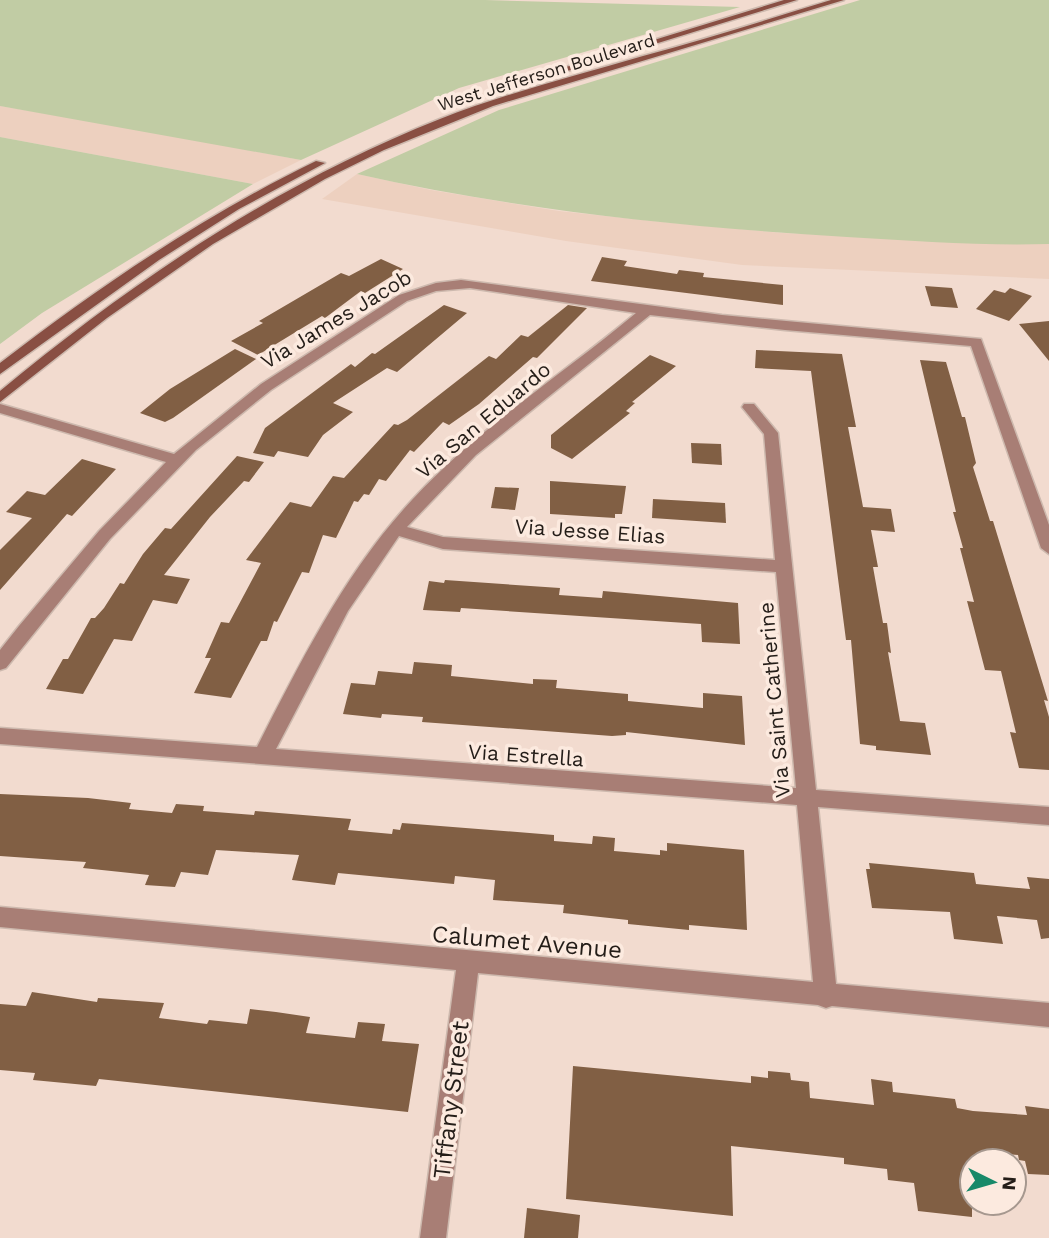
<svg xmlns="http://www.w3.org/2000/svg" width="1049" height="1238" viewBox="0 0 1049 1238" font-family="'Work Sans',sans-serif">
  <rect width="100%" height="100%" fill="#f2dbcf"/>
  <!-- built -->
  <g fill="#edd0bf">
    <polygon points="0,106 115,125 301,160 253,184 0,137"/>
    <polygon points="357,174 431,190 559,211 662,222 782,233 1049,244 1049,279 742,265 566,241 322,199"/>
  </g>
  <!-- green -->
  <g fill="#c1cca4">
    <polygon points="0,0 485,0 740,7 459,88 301,160 0,106"/>
    <path d="M860,0H1049V244C982,246 914,241 847,237C682,227 518,210 357,174L499,110Z"/>
    <polygon points="0,137 253,184 42,313 0,344"/>
  </g>
  <!-- building -->
  <g fill="#815f44">
    <polygon points="602,257 627,261 624,266 677,274 679,270 704,273 703,277 783,285 783,305 591,281"/>
    <polygon points="381,259 403,269 365,293 361,291 325,318 322,316 258,355 231,341 263,323 259,321 341,273 349,276"/>
    <polygon points="925,286 952,288 958,308 931,306"/>
    <polygon points="1010,288 1032,296 1009,321 976,309 994,290 1005,293"/>
    <polygon points="444,305 467,313 397,372 387,368 333,403 353,412 323,435 308,457 278,451 274,457 253,453 265,428 351,364 355,367 372,353 375,354"/>
    <polygon points="568,305 587,308 537,358 533,357 479,404 449,425 443,422 414,452 410,450 386,481 379,479 369,495 364,494 358,502 354,501 336,538 323,535 309,573 302,572 277,622 274,621 267,641 261,641 231,698 194,693 211,658 205,658 221,622 229,623 261,563 246,560 290,502 311,507 333,476 344,478 394,424 398,425 407,420 489,356 496,359 521,335 528,337"/>
    <polygon points="1049,321 1049,361 1019,324"/>
    <polygon points="235,349 256,359 173,418 165,422 140,413 170,389"/>
    <polygon points="756,350 842,354 856,427 848,427 863,507 891,509 895,532 871,530 878,567 873,567 883,623 887,623 891,653 888,652 900,721 925,723 931,755 876,750 876,746 860,744 851,640 846,640 811,371 755,368"/>
    <polygon points="650,355 676,366 632,402 635,403 626,411 630,413 572,459 551,448 551,435"/>
    <polygon points="920,360 946,362 962,417 965,417 976,463 973,467 990,521 993,521 1048,701 1044,700 1049,717 1049,770 1019,768 1010,732 1016,733 1001,671 985,670 967,601 974,602 960,548 963,548 953,512 956,512"/>
    <polygon points="691,443 721,444 722,465 692,463"/>
    <polygon points="237,456 264,462 249,482 244,481 210,517 164,575 190,579 177,604 153,600 132,641 114,639 83,694 46,689 63,659 68,659 91,618 95,618 104,608 120,583 124,584 143,554 165,528 171,529"/>
    <polygon points="82,459 116,469 72,516 67,514 0,590 0,550 32,518 6,512 27,491 45,495"/>
    <polygon points="550,481 626,486 622,514 615,514 615,518 550,514"/>
    <polygon points="495,487 519,488 515,510 491,508"/>
    <polygon points="653,499 725,503 726,523 652,518"/>
    <polygon points="445,580 560,588 559,595 602,598 603,591 738,603 740,644 702,642 701,624 461,608 460,612 423,610 429,581 444,583"/>
    <polygon points="414,662 452,665 451,676 533,684 533,679 557,680 556,688 628,694 628,701 703,708 703,693 742,696 745,745 626,732 626,735 612,736 422,722 423,717 382,714 381,718 343,714 351,683 375,685 378,671 412,674"/>
    <polygon points="0,794 88,798 131,803 129,809 172,813 176,804 204,806 203,811 254,815 255,811 351,819 348,830 392,834 393,829 400,830 402,823 554,835 554,841 592,844 593,836 615,838 614,851 660,855 660,850 667,851 667,843 744,850 747,930 689,925 689,930 628,924 628,920 563,913 564,905 493,900 495,880 455,876 454,884 338,873 335,885 292,880 299,855 216,850 208,875 181,872 175,887 145,885 149,875 83,868 86,862 0,856"/>
    <polygon points="869,863 974,873 976,884 1030,889 1027,877 1049,879 1049,938 1041,939 1037,920 997,916 1003,944 954,939 950,912 872,908 866,869 870,869"/>
    <polygon points="32,992 97,1002 98,998 164,1003 159,1018 207,1024 209,1020 247,1024 250,1009 276,1012 310,1017 306,1033 355,1038 358,1022 385,1024 382,1041 419,1044 408,1112 99,1079 96,1086 33,1080 35,1073 0,1070 0,1004 26,1006"/>
    <polygon points="573,1066 751,1083 751,1076 768,1078 768,1071 790,1073 791,1080 809,1082 810,1098 874,1105 871,1079 892,1082 893,1092 955,1099 957,1108 973,1111 1027,1115 1025,1106 1049,1109 1049,1175 1028,1174 1025,1161 1019,1160 1018,1155 980,1152 982,1161 972,1161 972,1217 918,1211 914,1183 888,1180 887,1169 844,1164 844,1158 731,1146 733,1216 566,1199"/>
    <polygon points="527,1208 580,1215 578,1238 524,1238"/>
  </g>
  <g fill="none" stroke-linecap="round" stroke-linejoin="round">
    <!-- street casing -->
    <g stroke="#cdb9ae" stroke-width="3">
      <path id="street" d="M461,280L722,315L981,339L1049,525V554L1041,548L971,346L785,330L650,315L476,455L407,527L443,537L775,560L764,434L742,407L744,404H754L778,433L816,790L1049,807V825L818,807L836,984L1049,1003V1027L832,1006L826,1008L818,1005L478,973L446,1238H420L456,970L0,927V907L813,982L797,805L0,744V728L257,747C301,661 345,572 412,500C478,428 562,375 636,313L470,288L436,291L407,301L271,390L196,450L110,539L6,668L0,670V650L19,626L99,531L166,462L0,413V404L174,454L261,384L399,295L436,283ZM399,536L443,549L776,572L796,788L276,749L348,611Z"/>
    </g>
    <!-- secondary casing -->
    <g stroke="#cdb9ae" stroke-width="3">
      <g id="secondary">
        <polygon points="784,0 797,0 548,77 540,75"/>
        <path d="M831,0H844L493,106L384,150L325,179L213,244L107,318L0,402V391C134,280 278,183 440,119C506,93 575,76 643,56C706,39 769,19 831,0Z"/>
        <path d="M316,161L325,163L239,209L159,260L0,374V363C100,286 203,216 316,161Z"/>
      </g>
    </g>
    <!-- street -->
    <use href="#street" fill="#a87e75" fill-rule="evenodd"/>
    <!-- secondary -->
    <use href="#secondary" fill="#894f43" fill-rule="evenodd"/>
  </g>
  <g text-anchor="middle" dominant-baseline="central" stroke-width="7" stroke-linejoin="round" paint-order="stroke">
    <!-- far-street labels -->
    <g font-size="18" fill="#241d18" stroke="#fceadf">
      <text transform="translate(546 72) rotate(-17)">West Jefferson Boulevard</text>
    </g>
    <!-- street labels -->
    <g font-size="21" fill="#241d18" stroke="#fceadf">
      <text transform="translate(336 319) rotate(-31)">Via James Jacob</text>
      <text transform="translate(483 420) rotate(-40)">Via San Eduardo</text>
      <text transform="translate(590 531) rotate(4)">Via Jesse Elias</text>
      <text transform="translate(774 700) rotate(-95)">Via Saint Catherine</text>
      <text transform="translate(526 755) rotate(4)">Via Estrella</text>
    </g>
    <!-- near-street labels -->
    <g font-size="24" fill="#241d18" stroke="#fceadf">
      <text transform="translate(527 942) rotate(5)">Calumet Avenue</text>
      <text transform="translate(451 1100) rotate(-83)">Tiffany Street</text>
    </g>
  </g>
  <!-- north arrow -->
  <g transform="translate(993 1182) rotate(95)"><circle r="33" fill="#fceadf" stroke="#a6988f" stroke-width="2"/>
  <path d="M0-5L12 26L0 18L-12 26Z" fill="#188969"/>
  <text y="-10" font-size="19" font-weight="bold" text-anchor="middle" fill="#241d18">N</text>
  </g>
</svg>
